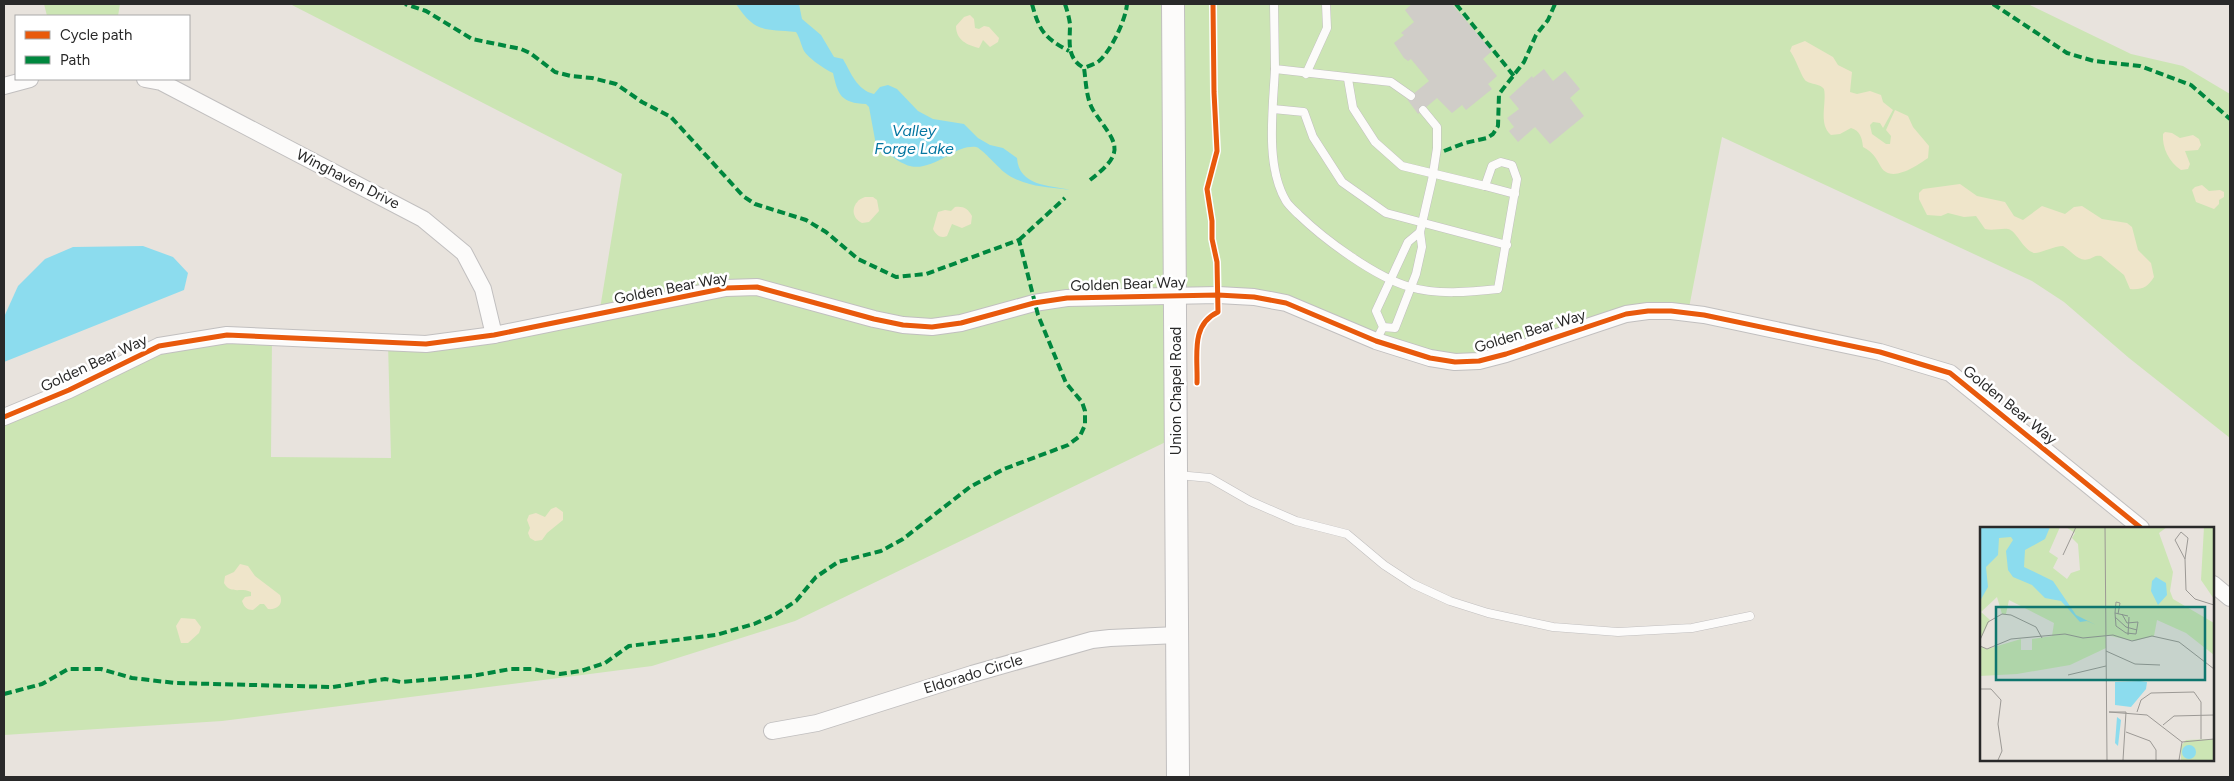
<svg xmlns="http://www.w3.org/2000/svg" width="2234" height="781" viewBox="0 0 2234 781" font-family="Figtree,sans-serif">
  <rect width="100%" height="100%" fill="#e8e3dd"/>
  <!-- green -->
  <g fill="#cce5b4">
    <polygon points="44,4 120,4 118,16 47,16"/>
    <polygon points="290,4 2028,4 2131,54 2183,66 2230,94 2230,438 2129,358 2064,302 2032,281 1722,137 1688,313 1671,311 1455,362 1309,311 1175,295 1176,437 795,621 652,666 222,721 4,735 4,417 159,346 272,337 271,457 391,458 388,343 599,315 622,174"/>
  </g>
  <!-- sand -->
  <g fill="#efe5ca">
    <path d="M970,15L974,19L975,28L979,29L984,26L989,27L999,38L998,42L990,47L983,40L979,48C967,45 956,40 956,26L964,17Z"/>
    <path d="M1805,41L1833,57L1838,65L1852,72L1850,92L1857,94L1870,91L1881,95L1883,102L1893,110L1883,128L1880,123L1873,122L1870,125L1872,134L1886,144H1890L1891,136L1886,130L1895,110L1908,116L1913,127L1929,146L1928,158C1918,165 1891,184 1881,167C1876,158 1873,152 1863,147C1862,137 1860,131 1851,128L1840,134L1831,135C1818,124 1827,103 1824,89C1819,83 1812,85 1806,81C1802,78 1795,57 1790,51L1792,46Z"/>
    <path d="M2165,132L2172,133L2180,138L2193,135L2199,139L2201,145L2198,150L2185,151L2190,164L2188,169L2181,170C2169,162 2162,148 2163,134Z"/>
    <path d="M1960,184L1977,196L2005,202L2014,216L2023,220L2042,206L2065,214L2074,207L2082,206L2102,219L2127,223L2132,227L2138,250L2151,263L2154,277C2148,287 2142,290 2130,289L2124,275L2101,256C2095,255 2095,257 2089,259C2079,263 2072,251 2063,246C2054,246 2039,254 2034,253C2022,249 2017,231 2008,229C2001,228 1993,231 1985,229L1976,216L1964,217L1948,213L1941,216L1927,215L1919,199V193L1923,189Z"/>
    <polygon points="2202,185 2209,191 2220,190 2224,192 2224,197 2219,200 2219,204 2214,209 2196,202 2192,190 2195,187"/>
    <path d="M865,197H873L877,200L879,211L869,222L862,223C849,217 852,201 865,197Z"/>
    <path d="M955,207C964,206 968,209 972,216L971,224L962,228L952,224L947,236C941,239 936,235 933,229L938,212L945,210L951,211Z"/>
    <polygon points="556,507 563,512 563,520 547,533 542,540 535,541 530,538 528,533 530,528 527,520 529,515 536,513 545,517 551,509"/>
    <path d="M240,564L248,566L255,576L280,595C284,605 276,610 268,609L264,604H260L253,610C247,610 244,607 242,601L245,597L251,596V592C240,587 231,595 224,583L225,576L234,572Z"/>
    <polygon points="181,618 195,619 201,627 199,633 188,643 181,643 176,626"/>
  </g>
  <!-- water -->
  <g fill="#8cdcee">
    <path d="M736,4H799L802,19L821,35L834,57L843,59C851,73 857,90 874,94L880,87L888,85L897,89L918,111L933,119L964,124L978,138L990,145L1003,148L1017,158C1019,186 1048,185 1070,190C1047,187 1023,187 1004,172C998,167 980,147 976,147C967,146 958,150 951,154C913,175 909,169 876,145L869,107L866,104C841,103 838,95 833,73C826,70 808,58 804,51C801,45 800,38 796,32C764,29 755,33 736,4Z"/>
    <polygon points="143,246 173,257 188,273 184,290 4,362 4,317 18,286 45,259 73,247"/>
  </g>
  <!-- building -->
  <g fill="#d0cdc8">
    <polygon points="1412,4 1452,4 1492,51 1483,59 1497,76 1488,84 1492,89 1466,110 1462,105 1452,113 1437,98 1418,114 1407,99 1429,81 1411,59 1408,61 1404,58 1394,43 1404,35 1401,33 1414,22 1405,10"/>
    <polygon points="1544,69 1553,81 1565,71 1580,89 1570,98 1584,116 1550,144 1535,127 1518,142 1509,131 1514,127 1507,118 1519,109 1509,97 1532,76 1533,78"/>
  </g>
  <g fill="none" stroke-linecap="round" stroke-linejoin="round">
    <!-- lane casing -->
    <g stroke="#c1bfbf" stroke-width="9">
      <g id="lane">
        <polyline points="1274,4 1275,69 1391,82 1411,96"/>
        <path d="M1275,69C1273,109 1265,166 1286,201C1289,206 1295,211 1299,215C1325,240 1375,277 1410,287C1436,295 1471,292 1498,289L1517,179L1512,165L1501,162L1492,166L1485,186L1402,166L1375,142L1353,108L1348,79"/>
        <polyline points="1306,74 1327,28 1326,4"/>
        <polyline points="1273,109 1304,112 1313,137 1342,182 1386,213 1507,245"/>
        <polyline points="1485,186 1515,194"/>
        <polyline points="1383,327 1395,328 1416,274 1422,247 1420,232 1432,180 1437,148 1437,127 1423,110"/>
        <polyline points="1376,341 1383,327 1376,311 1408,242 1420,232"/>
        <polyline points="1178,475 1210,478 1250,501 1296,521 1347,534 1384,565 1413,584 1450,601 1488,613 1553,627 1618,632 1692,628 1750,616"/>
      </g>
    </g>
    <!-- street casing -->
    <g stroke="#c1bfbf" stroke-width="18">
      <g id="street">
        <polyline points="145,79 161,82 423,219 464,253 483,289 494,335"/>
        <polyline points="4,86 30,79"/>
        <polyline points="4,417 69,390 159,346 227,335 426,344 494,335 726,288 757,287 874,319 903,325 932,327 961,323 1034,303 1067,298 1218,295 1254,297 1286,303 1376,341 1430,358 1455,362 1479,361 1506,354 1626,314 1648,311 1671,311 1704,315 1880,352 1950,373 2141,528"/>
        <polyline points="2213,584 2230,598"/>
        <polyline points="772,731 817,723 972,674 1092,640 1110,638 1178,635"/>
      </g>
    </g>
    <!-- secondary casing -->
    <g stroke="#c1bfbf" stroke-width="24">
      <polyline id="secondary" points="1173,4 1178,777"/>
    </g>
    <!-- lane -->
    <use href="#lane" stroke="#fcfbfa" stroke-width="8"/>
    <!-- street -->
    <use href="#street" stroke="#fcfbfa" stroke-width="16"/>
    <!-- secondary -->
    <use href="#secondary" stroke="#fcfbfa" stroke-width="22"/>
    <!-- quiet -->
    <g stroke="#00873e" stroke-width="4" stroke-dasharray="8 4" stroke-linecap="butt">
      <path d="M1032,4C1039,30 1044,38 1069,51"/>
      <path d="M1065,4C1067,10 1069,17 1070,24C1070,42 1066,58 1084,68"/>
      <polyline points="1456,4 1514,76"/>
      <polyline points="1993,4 2067,53 2094,61 2140,66 2191,85 2230,119"/>
      <polyline points="1444,151 1465,143 1487,138 1493,134 1498,126 1499,94 1524,62 1536,35 1548,20 1555,4"/>
      <path d="M1090,180C1129,150 1115,143 1093,110C1086,98 1086,81 1084,68C1089,66 1095,64 1099,61C1111,51 1126,19 1127,4"/>
      <polyline points="1019,240 1065,198"/>
      <polyline points="4,694 42,684 68,669 101,669 132,678 175,683 333,687 385,679 401,682 472,676 511,669 532,669 560,674 581,671 605,663 629,646 716,635 754,624 776,614 796,601 816,577 838,562 881,551 903,539 970,487 1004,469 1068,445 1080,436 1085,425 1085,411 1082,402 1066,383 1038,315 1019,240 926,274 896,277 858,259 826,232 806,220 755,204 743,196 671,117 642,102 616,84 592,78 571,76 555,72 530,53 521,49 472,39 426,11 405,4"/>
    </g>
    <!-- cycleway casing -->
    <g stroke="#fff" stroke-width="8">
      <g id="cycleway">
        <path d="M1197,383C1198,356 1190,325 1218,312L1217,262L1212,239V221L1207,189L1217,151L1214,92L1213,4"/>
        <polyline points="4,417 69,390 159,346 227,335 426,344 494,335 726,288 757,287 874,319 903,325 932,327 961,323 1034,303 1067,298 1218,295 1254,297 1286,303 1376,341 1430,358 1455,362 1479,361 1506,354 1626,314 1648,311 1671,311 1704,315 1880,352 1950,373 2141,528"/>
      </g>
    </g>
    <!-- cycleway -->
    <use href="#cycleway" stroke="#e8590c" stroke-width="5"/>
  </g>
  <g text-anchor="middle" dominant-baseline="central" stroke-width="5" stroke-linejoin="round" paint-order="stroke">
    <!-- street labels -->
    <g font-size="15" fill="#292929" stroke="#fff">
      <text transform="translate(348 179) rotate(27)">Winghaven Drive</text>
      <text transform="translate(1128 284) rotate(-2)">Golden Bear Way</text>
      <text transform="translate(671 288) rotate(-11)">Golden Bear Way</text>
      <text transform="translate(1530 331) rotate(-17)">Golden Bear Way</text>
      <text transform="translate(94 363) rotate(-25)">Golden Bear Way</text>
      <text transform="translate(1176 391) rotate(-90)">Union Chapel Road</text>
      <text transform="translate(2010 405) rotate(39)">Golden Bear Way</text>
      <text transform="translate(973 674) rotate(-17)">Eldorado Circle</text>
    </g>
    <!-- water labels -->
    <g font-size="16" font-style="italic" fill="#0576a1" stroke="#fff">
      <text x="914" y="130">Valley<tspan x="914" dy="18">Forge Lake</tspan></text>
    </g>
  </g>
  <!-- overview -->
  <g transform="translate(1980 527)">
    <rect width="234" height="234" fill="#e8e3dd"/>
    <path d="M0,0H80L69,25L78,31L73,41L87,52L91,46L100,43L98,17L92,11L95,6L86,0H187L179,6L193,45L190,64L193,72L234,96V128L206,106L177,93L174,109L154,114L126,108V121L90,138L37,147L0,149V119L7,122L41,112V123H52V112L72,109L74,96L29,73L26,87H22L17,70L1,85L10,93L0,113ZM224,0H234V72L221,53ZM234,212V233H201V219L206,213Z" fill="#cce5b4"/>
    <path d="M0,0H70L65,12L45,23L44,40L73,54L96,88L116,98L107,94L100,95L81,74L65,71L52,58L33,50L28,43L26,24L33,13L31,10L19,11L18,28L6,40L8,60L0,74ZM176,50L186,56L187,68L178,78L171,64L172,54ZM160,154L167,155L166,162L151,180L135,178V155ZM137,190L141,193L138,219L135,216ZM202 225a7 7 0 1 1 14 0a7 7 0 1 1-14 0Z" fill="#8cdcee"/>
    <path fill="none" stroke="#9c9995" stroke-width="1" d="M125,0L127,233M83,28L96,0M205,32L195,13L201,5L208,11L205,32L206,63L215,72L234,78M135,86L136,99L146,106L156,107L158,95L147,96L142,87M138,87L140,76L136,75L135,86L148,89M135,90L146,100L157,103M148,108L149,90M0,113L8,95L22,87L31,88L56,100L62,111M0,119L7,122L31,112L85,107L103,111L133,108L152,114L172,109L199,115L234,142M126,124L155,137L180,138M88,148L126,139M0,162H11L21,173L18,197L22,224L18,233M146,185H129L167,188L202,215M157,185L161,173L171,166L214,165L221,175V212M183,198L194,189L234,188M146,205L170,214L176,223V233M202,215L234,212M143,233L146,185M199,233L202,215"/>
    <path fill="#0f766e" fill-opacity="0.15" stroke="#0f766e" stroke-width="2.5" d="M16,80H225V153H16Z"/>
    <rect width="234" height="234" fill="none" stroke="#292929" stroke-width="2.5"/>
  </g>
  <!-- border -->
  <rect width="2234" height="781" fill="none" stroke="#292929" stroke-width="10"/>
  <!-- legend -->
  <rect x="15" y="15" width="175" height="65" fill="#ffffff" stroke="#a9a9a9"/>
  <rect x="25" y="31" width="25" height="8" fill="#e8590c" stroke="#a9a9a9"/>
  <text x="60" y="40" font-size="15" fill="#292929">Cycle path</text>
  <rect x="25" y="56" width="25" height="8" fill="#00873e" stroke="#a9a9a9"/>
  <text x="60" y="65" font-size="15" fill="#292929">Path</text>
</svg>
